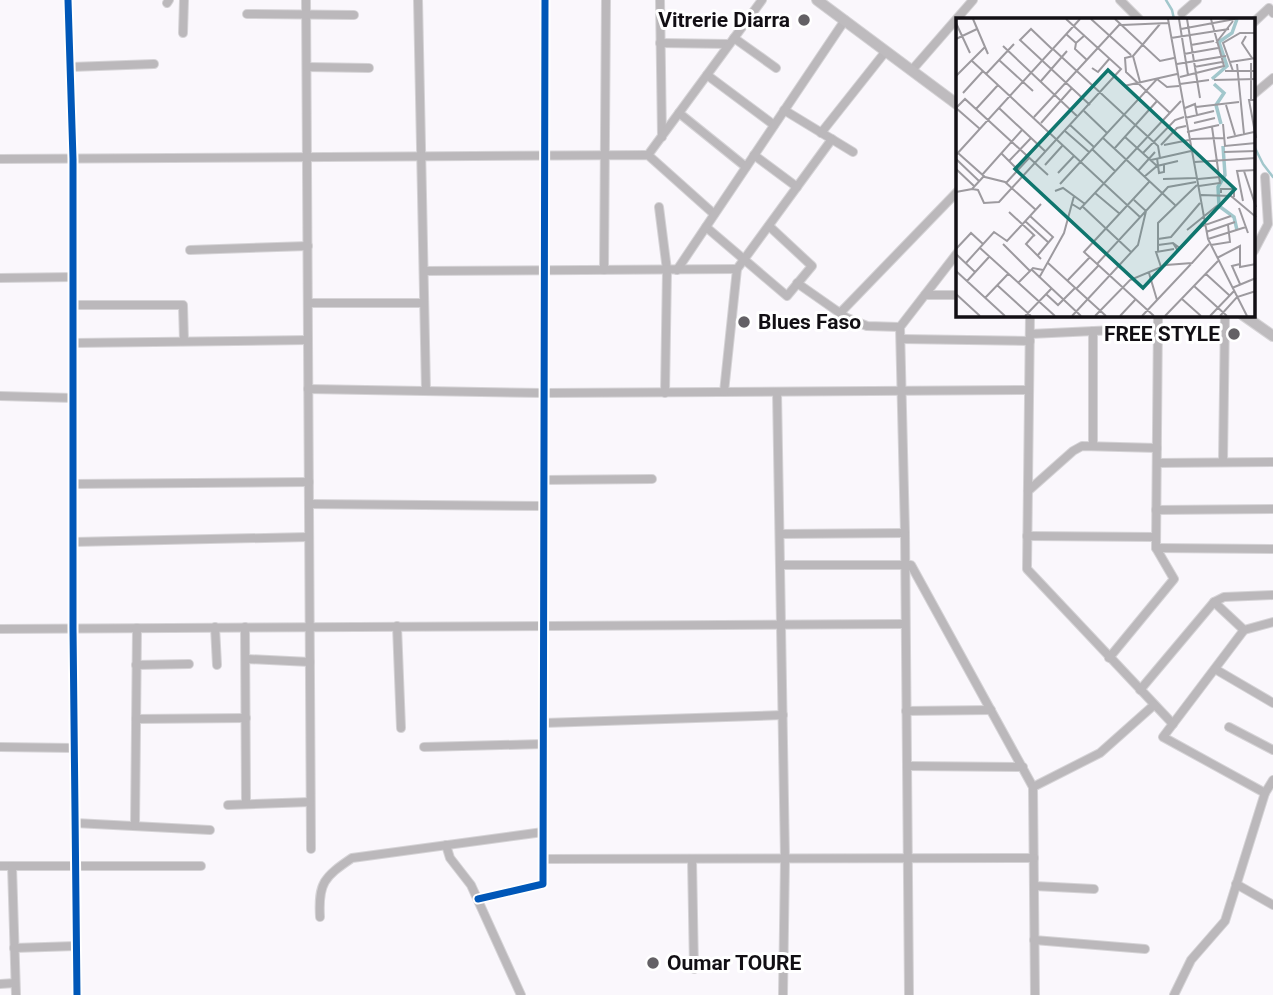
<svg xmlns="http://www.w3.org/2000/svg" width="1273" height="995" viewBox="0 0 1273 995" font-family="Roboto,sans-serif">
  <rect width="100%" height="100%" fill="#faf7fc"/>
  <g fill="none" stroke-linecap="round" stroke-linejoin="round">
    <!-- stream -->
    <g stroke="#a2c7cc" stroke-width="2.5">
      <polyline points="1166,0 1172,10 1174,19"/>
      <polyline points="1254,146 1263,164 1273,177"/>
    </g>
    <!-- minor casing -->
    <g stroke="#d5d3d6" stroke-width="10">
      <g id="minor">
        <polyline points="68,0 73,159 73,628 77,995"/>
        <polyline points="306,0 311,849"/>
        <polyline points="418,0 426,391"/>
        <polyline points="660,0 662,137"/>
        <polyline points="1120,0 1139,19"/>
        <polyline points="167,3 169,0"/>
        <polyline points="1182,13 1197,0"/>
        <polyline points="247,14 354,15"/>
        <polyline points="1254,22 1269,8 1273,13"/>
        <polyline points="183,33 184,0"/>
        <polyline points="734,38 776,68"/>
        <polyline points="660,43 729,44"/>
        <polyline points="71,67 154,64"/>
        <polyline points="307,67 369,68"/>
        <polyline points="912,70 973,0"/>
        <polyline points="707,75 774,125"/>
        <polyline points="1254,94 1273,78"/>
        <polyline points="784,110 853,152"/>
        <polyline points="679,113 746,167"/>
        <polyline points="821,133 886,51"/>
        <polyline points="648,155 762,0"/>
        <polyline points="754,155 797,187"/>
        <polyline points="0,159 648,155 714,214"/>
        <polyline points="659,207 667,270 665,393"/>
        <polyline points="706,227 787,296 812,266 769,226"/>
        <polyline points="190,250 308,246"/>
        <polyline points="1254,251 1268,224 1265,177"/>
        <polyline points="604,270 606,0"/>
        <polyline points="677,270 845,20"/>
        <polyline points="424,271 737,269"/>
        <polyline points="0,278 73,277"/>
        <polyline points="797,283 847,318 867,326 900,327"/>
        <polyline points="925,295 958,295"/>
        <polyline points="308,303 424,303"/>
        <polyline points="73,305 183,305 184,341"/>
        <polyline points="840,313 958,191"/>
        <polyline points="1030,315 1027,569 1173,724"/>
        <polyline points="1030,334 1158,328"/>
        <polyline points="901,339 1030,341"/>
        <polyline points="73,343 308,340"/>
        <polyline points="308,389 544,393 1029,390"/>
        <polyline points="724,392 737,269 832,139"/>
        <polyline points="777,392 785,859 783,995"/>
        <polyline points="0,396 73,398"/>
        <polyline points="1093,445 1093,331"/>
        <polyline points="1223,462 1225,315"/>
        <polyline points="1157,463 1273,462"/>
        <polyline points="544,480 652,479"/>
        <polyline points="73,484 309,482"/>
        <polyline points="1028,491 1073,451 1082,446 1157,448"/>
        <polyline points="309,504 544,506"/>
        <polyline points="1156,510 1273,509"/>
        <polyline points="780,534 905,533"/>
        <polyline points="1027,536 1156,537"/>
        <polyline points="73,542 309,537"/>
        <polyline points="1156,548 1273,549"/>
        <polyline points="781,565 911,565 1033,787 1035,995"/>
        <polyline points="1214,602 1244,630 1273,622"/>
        <polyline points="397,626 401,728"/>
        <polyline points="215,627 217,665"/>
        <polyline points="245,627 246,804"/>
        <polyline points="0,629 905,624"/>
        <polyline points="1244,630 1163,737 1265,793"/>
        <polyline points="1109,658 1174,579 1156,548 1158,315"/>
        <polyline points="247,659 310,662"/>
        <polyline points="136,665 189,664"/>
        <polyline points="1215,669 1273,703"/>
        <polyline points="1140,690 1214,602 1224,597 1273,595"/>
        <polyline points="906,711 991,710"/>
        <polyline points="136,719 246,718"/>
        <polyline points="544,723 783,715"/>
        <polyline points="1229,727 1273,750"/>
        <polyline points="0,747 74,748"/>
        <polyline points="424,747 543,744"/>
        <polyline points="907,766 1023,767"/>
        <polyline points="1033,787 1100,753 1154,705"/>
        <polyline points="228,805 310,802"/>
        <polyline points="75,823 210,830"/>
        <polyline points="135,826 137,628"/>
        <polyline points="446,845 450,858 471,885 521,995"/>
        <polyline points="543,859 1034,858"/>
        <polyline points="692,859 694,969"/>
        <polyline points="0,866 201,866"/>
        <polyline points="12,866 16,995"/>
        <polyline points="1236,884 1273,905"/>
        <polyline points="1034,886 1094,889"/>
        <polyline points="478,899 543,884 545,0"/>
        <path d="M320,917C318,883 324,877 352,858L543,832"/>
        <polyline points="1034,940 1145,949"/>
        <polyline points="14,948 76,946"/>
        <polyline points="0,984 15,983"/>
        <polyline points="909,995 905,533 900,327 958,252"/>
        <polyline points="1174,995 1191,960 1225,921 1265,793 1273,780"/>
      </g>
    </g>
    <!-- major casing -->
    <g stroke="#d5d3d6" stroke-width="12">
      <g id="major">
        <polyline points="817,0 958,105"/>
        <polyline points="1243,315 1273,336"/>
      </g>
    </g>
    <!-- minor -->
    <use href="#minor" stroke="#bbb8bb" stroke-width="8"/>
    <!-- major -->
    <use href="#major" stroke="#bebbbe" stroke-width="10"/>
    <!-- cycleway casing -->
    <g stroke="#fff" stroke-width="11">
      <g id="cycleway">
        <polyline points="68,0 73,159 73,628 77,995"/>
        <polyline points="478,899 543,884 545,0"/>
      </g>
    </g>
    <!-- cycleway -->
    <use href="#cycleway" stroke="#0057b8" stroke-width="7"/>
  </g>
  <!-- markers -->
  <g fill="#636065" stroke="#fff" stroke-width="2.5">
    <circle cx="804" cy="20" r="7"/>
    <circle cx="744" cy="322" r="7"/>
    <circle cx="1234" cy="334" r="7"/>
    <circle cx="653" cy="963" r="7"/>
  </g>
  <g text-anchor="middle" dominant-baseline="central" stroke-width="6" stroke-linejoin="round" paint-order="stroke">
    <!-- poi labels -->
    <g font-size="21" font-weight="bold" fill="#120f14" stroke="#fff" text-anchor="end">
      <text x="790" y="20">Vitrerie Diarra</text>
      <text x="758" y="322" text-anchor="start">Blues Faso</text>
      <text x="1220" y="334">FREE STYLE</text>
      <text x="667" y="963" text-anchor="start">Oumar TOURE</text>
    </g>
  </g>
  <!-- overview -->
  <g transform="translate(956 18)">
    <rect width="299" height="299" fill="#faf7fc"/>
    <path fill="none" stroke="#a2c7cc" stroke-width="3.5" d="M256,61L271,48L263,24L276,15L281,1M258,66L268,75L260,87L265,106M267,128L269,157L262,169L263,188L278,199L281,212"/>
    <path fill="none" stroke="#9d9a9f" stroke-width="2" d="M17,1L32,36M135,1L175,37M159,1L204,43L218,40M212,1L252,221L291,298M223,1L232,57M231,1L244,80M0,5L14,35M166,7L212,5M225,11L279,1M110,16L120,25L129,17M290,18L286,25L296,40M215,20L273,11M0,21L21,11M120,25L119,31L131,42M260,25L277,3M235,27L258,23M47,28L122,99M96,31L75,11L64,22L134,87M97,31L202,128L204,140M228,36L262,30M177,38L169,40L170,54L214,95M177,38L204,6M177,38L184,64M15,42L184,199M43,42L77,73M274,44L300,40M295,45V82M221,46L270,38M281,46L288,116M238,49L266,44M136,50L142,54L154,40M269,53H300M277,53L267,25L284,15H300M30,56L58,26M0,58L29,29M224,59L268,48L255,1M258,62L300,61M85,63L111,33M224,66L253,62M168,68L221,56M7,75L27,53M300,82H293L300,120M270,87L279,117M240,89L283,84M0,90L9,81L92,157M0,90L24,111M43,90L90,134M229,90L239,86L241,97M20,91L42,67M128,93L151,115M78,99L164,6M229,100L258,93M85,105L116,70M238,105L259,100M267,106L269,128L300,125M114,107L138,129M109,113L133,134M231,114L263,107M169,119L201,148M147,120L219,187M271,120L298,114M235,121L268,120M205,127L221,110L230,108M208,127L233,122M136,131L159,153M158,131L201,83M268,134L300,133M2,135L29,159L49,164L80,192M45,135L62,152M187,135L219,102L228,99M0,137L124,1M201,140L203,155L208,154V146M0,141L23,163M195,142L235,133M53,143L75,120M239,144L300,140M89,147L107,127M0,151L18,168M182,153L199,134M288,153L300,189M102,155L118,138M26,157L66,112M188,159L201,148L222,143M207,161L240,160M242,161L264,159M193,164L128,234L198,298M50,165L73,140M104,166L201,61L211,69L223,68M243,168L264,165L256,109M16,171L22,172L28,185L43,184L165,51L110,1M99,173L107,170L129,186M0,174L16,171L28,158M139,175L164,196M265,175V171H278V179M245,177L275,178L300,199M287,183L281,153L300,152M116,186L124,191L225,83M126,188L175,234M283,190L292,215M53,194L79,218M74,198L97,219L82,237M69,203L93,225M231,212L262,187M250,214L279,204M78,217L70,226L85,241M202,221L215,219L244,185M252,221L290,209M217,225L222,233L246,208L275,198M47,226L74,253M202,227L217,225L225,231M255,227L274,224L272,207M24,230L99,298M0,231L15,215L27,226M202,234V205L241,167M0,236L19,254M261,240L284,228V249L300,246M10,245L38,214L51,223L85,186M92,245L150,298M141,246L212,169L240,164M284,246L276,248L284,266M205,249L200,234L218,231M75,251L125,298M0,253L49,298M193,255L201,282M250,256L273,277M83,260L108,215L118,178M11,263L33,239M111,263L134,239M62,265L77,250L87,252M41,267L75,298M238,268L271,298M276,270L300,260M120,271L143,247M0,276L24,298M90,276L102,287L119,270M29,280L52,256M226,281L245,298M69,298L95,271M116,298L182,227L190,193L178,182M139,298L174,262L210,247L236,245L253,226M164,298L179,282M186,298L235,246M209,298L262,243M254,298L278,273M264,298L281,279L300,273"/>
    <path fill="#0f766e" fill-opacity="0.15" stroke="#0f766e" stroke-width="3.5" d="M152,52L279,171L187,270L59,151Z"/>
    <rect width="299" height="299" fill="none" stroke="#120f14" stroke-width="3.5"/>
  </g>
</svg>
